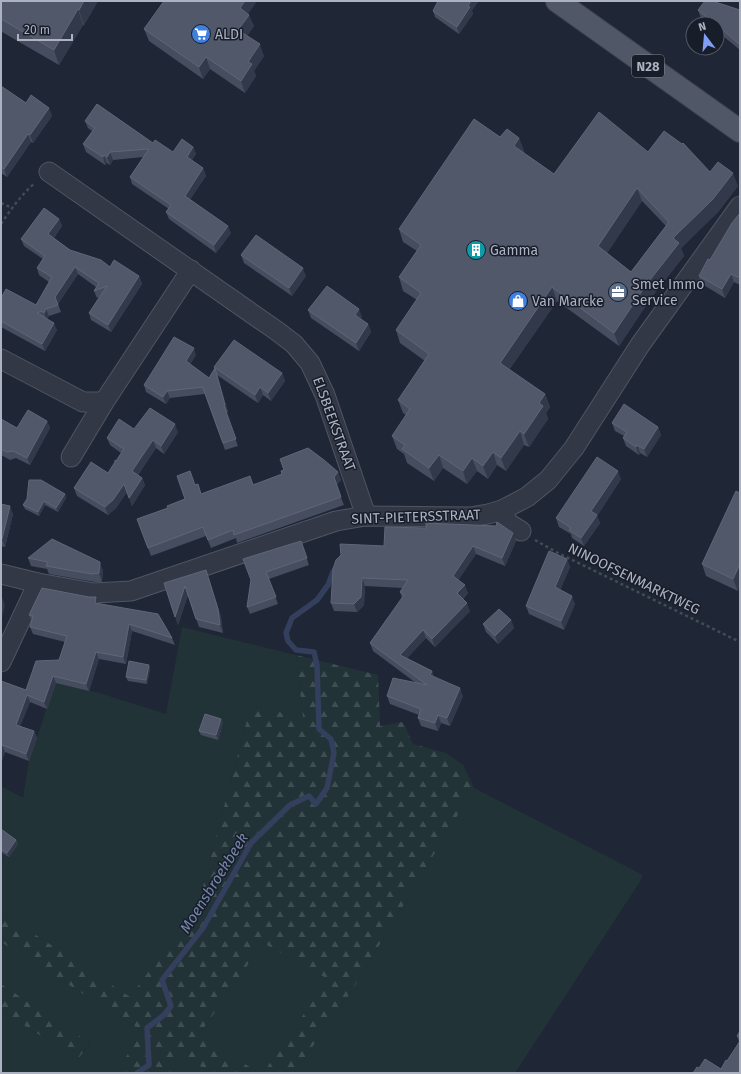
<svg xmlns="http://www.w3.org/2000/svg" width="741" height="1074" viewBox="0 0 741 1074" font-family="'Fira Sans',sans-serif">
  <defs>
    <pattern id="forest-firs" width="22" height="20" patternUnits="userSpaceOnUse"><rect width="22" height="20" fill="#223337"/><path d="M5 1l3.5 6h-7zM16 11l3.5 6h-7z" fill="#3f4e52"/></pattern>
  </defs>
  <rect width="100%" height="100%" fill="#1f2635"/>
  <!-- grass -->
  <g fill="#223337">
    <polygon points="182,627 296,655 303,719 251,705 198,905 130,998 1,912 1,786 23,798 29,761 56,681 77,688 99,693 166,714"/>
    <polygon points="474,788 643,875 639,883 515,1073 294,1073 351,992"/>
    <polygon points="1,942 142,1031 116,1073 1,1073 1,1011 78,1059 90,1044 1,984"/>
    <polygon points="263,943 329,979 263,1073 259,1073 199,1035"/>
    <polygon points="183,1054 211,1073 171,1073"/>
  </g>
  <!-- forest -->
  <g fill="url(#forest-firs)">
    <polygon points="296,655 378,675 380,726 403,722 413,744 446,753 463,765 474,788 351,992 294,1073 263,1073 328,979 263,943 199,1035 259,1073 211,1073 183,1055 171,1073 116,1073 142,1031 1,942 1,912 130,997 198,905 251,705 303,718"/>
    <polygon points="1,984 90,1043 78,1059 1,1011"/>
  </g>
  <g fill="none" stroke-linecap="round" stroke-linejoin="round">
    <!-- stream -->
    <polyline stroke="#333f5c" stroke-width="5.5" points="137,1073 149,1065 147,1028 164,1015 171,1006 162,980 203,928 251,843 290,805 309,796 316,804 327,788 334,753 331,739 319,729 317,665 314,652 296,650 288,641 286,633 292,618 317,600 328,585 333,572 336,568"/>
    <!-- minor casing -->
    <g stroke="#505564" stroke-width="21">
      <g id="minor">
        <polyline points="49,172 277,331 294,344 310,363 325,395 366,516"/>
        <polyline points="1,359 83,402 104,402"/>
        <polyline points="71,457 104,402 191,270"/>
        <polyline points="502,510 508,523 521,531"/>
        <polyline points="1,574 38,583 94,593 131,591 336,521 366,516 470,517 488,514 502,510 527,497 548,480 574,448 640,345 740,206"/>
        <polyline points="1,662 38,583"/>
      </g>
    </g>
    <!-- primary casing -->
    <g stroke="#3c414f" stroke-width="24">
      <polyline id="primary" points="557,1 740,131"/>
    </g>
    <!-- path -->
    <g stroke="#3f4e54" stroke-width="2.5" stroke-dasharray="3 3" stroke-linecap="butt">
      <polyline points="1,203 12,208"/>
      <path d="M1,224C11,209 21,195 35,183"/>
      <polyline points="535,540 556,552 740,642"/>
    </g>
    <!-- minor -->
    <use href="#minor" stroke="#333846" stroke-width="19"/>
    <!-- primary -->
    <use href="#primary" stroke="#505766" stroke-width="22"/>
  </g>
  <!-- wall -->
  <g fill="#454d5f" fill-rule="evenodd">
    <polygon points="1,1 98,1 84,25 83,25 59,65 2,32 1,30"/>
    <polygon points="698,10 740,10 740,50 717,31 717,24 709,24 701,18"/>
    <polygon points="433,11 472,11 473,14 459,34 435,17"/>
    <polygon points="248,14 254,26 247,36 264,56 254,71 256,76 245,93 210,69 203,79 149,41 144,29"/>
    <polygon points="1,86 26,103 49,108 52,116 33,143 31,142 7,177 1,173"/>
    <polygon points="85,121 153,143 173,152 193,147 196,154 192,160 203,168 206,176 190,199 231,233 216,253 169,219 166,212 169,209 132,184 130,177 143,157 113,160 110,165 107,163 105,165 86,152 83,144 92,131 88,128"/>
    <path d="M500,137L519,138L524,151L523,153L554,174L648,152L710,172L738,186L718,212L681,248L684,256L651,298L619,346L557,301L509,370L545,394L550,407L546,413L548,419L529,447L524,445L506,471L497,465L488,479L477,471L467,484L443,468L434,481L407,463L404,454L397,449L392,436L406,415L403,413L398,400L425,361L400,343L396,330L417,300L403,291L399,277L417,251L403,242L399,229ZM642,201L666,226L631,272L607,253Z"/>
    <polygon points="740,213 740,285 734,282 725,298 702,284 699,276"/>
    <polygon points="59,219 62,226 54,238 70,250 110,267 139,276 142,284 111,332 91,320 89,313 99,297 97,298 94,291 96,287 78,274 58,304 61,312 49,316 47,319 57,330 45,351 1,327 1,298 36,305 49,282 39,275 37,268 43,259 24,246 21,239"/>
    <polygon points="241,255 306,276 292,296 244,263"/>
    <polygon points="308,310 362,317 360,319 368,324 371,332 359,351 311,318"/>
    <polygon points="196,355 190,364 209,378 215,368 228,412 226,413 238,446 225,450 205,394 170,398 166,404 146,392 144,385"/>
    <polygon points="214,367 282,373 285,381 271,401 263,395 258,403 217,375"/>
    <polygon points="1,419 17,428 47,421 50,428 30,465 16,458 10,460 1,455"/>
    <polygon points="612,423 658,427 661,435 647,457 640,453 639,455 626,446 623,438 624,436 615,431"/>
    <polygon points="134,429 178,432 164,454 156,448 138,475 142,478 145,485 132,506 127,492 116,508 108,515 77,496 74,488 108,473 121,453 110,445 107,438"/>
    <polygon points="338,472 341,480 336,485 344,505 237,543 236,538 211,548 206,536 151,556 137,519 168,508 185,499 195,485 201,494 253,484"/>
    <polygon points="621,479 597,516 600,523 584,546 572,538 571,534 559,527 556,518"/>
    <polygon points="736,491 738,591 706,576 702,564"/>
    <polygon points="65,494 66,498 58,512 45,505 39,516 25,509 23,505"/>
    <polygon points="1,504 13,514 5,547 1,546"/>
    <polygon points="301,541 309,565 269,579 278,604 250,614 247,607 251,580"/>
    <polygon points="516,541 505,566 476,554 458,580 468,593 463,599 470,611 435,647 426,638 407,658 432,671 434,677 463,696 450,726 441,723 438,731 421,726 418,718 419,715 390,704 387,696 416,683 373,651 370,643 402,598 400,592 403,588 365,586 364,605 357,612 334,611 331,603 384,546"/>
    <polygon points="28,558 103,570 102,582 95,582 49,574 47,569 31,566"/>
    <polygon points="567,559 570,567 560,590 575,604 564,630 529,614 526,606"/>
    <polygon points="209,579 221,617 223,633 199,627 188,595 178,625 164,583"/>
    <polygon points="99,603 172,638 175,645 132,631 126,664 99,659 89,691 56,683 47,709 30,702 20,726 34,731 37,738 29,761 5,752 1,763 1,681 26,690 59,660 65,642 33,634 30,627 32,622 29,615"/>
    <polygon points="511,620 514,628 498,644 486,632 483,624"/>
    <polygon points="149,665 150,669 147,684 128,681 126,677"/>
    <polygon points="221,719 223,723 218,740 201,735 199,731"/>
    <polygon points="1,829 16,840 18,844 9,857 1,852"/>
    <polygon points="740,1031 740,1073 699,1068 721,1069 727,1061 739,1042 737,1036"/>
  </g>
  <!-- shaded-wall -->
  <g fill="#31394a">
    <polygon points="84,1 98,1 84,25 79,10"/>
    <polygon points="245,1 257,1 244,20 240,8"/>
    <polygon points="471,1 479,1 472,11 473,14 459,34 457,27 468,6"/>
    <polygon points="78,9 83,25 59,65 54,50"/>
    <polygon points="249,15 254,26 243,42 238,30"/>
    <polygon points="260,44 264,56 254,71 256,76 245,93 241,81 248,62"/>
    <polygon points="206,57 210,69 203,79 199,67"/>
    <polygon points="49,108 52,116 33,143 30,135"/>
    <polygon points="28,134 31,142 7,177 4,169"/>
    <polygon points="519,138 524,151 518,159 514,146"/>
    <polygon points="193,147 196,154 189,164 187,157"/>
    <polygon points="110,152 113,160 110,165 107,157"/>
    <polygon points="104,155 107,163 105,165 103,157"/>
    <polygon points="203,168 206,176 188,203 185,196"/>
    <polygon points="733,173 738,186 718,212 681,248 684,256 651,298 619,346 614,333 646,285 673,238"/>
    <polygon points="637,188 642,201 603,259 598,246"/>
    <polygon points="59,219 62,226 51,242 48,234"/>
    <polygon points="228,226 231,233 216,253 214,245"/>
    <polygon points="75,267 78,274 58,304 55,297"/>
    <polygon points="303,268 306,276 292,296 289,288"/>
    <polygon points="731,274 734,282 725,298 722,289"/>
    <polygon points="139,276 142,284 111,332 108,325"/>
    <polygon points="552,287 557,301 505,376 500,363"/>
    <polygon points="46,309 49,316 47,320 44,313"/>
    <polygon points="359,309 362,317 357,323 355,315"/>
    <polygon points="54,323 57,330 45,351 42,344"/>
    <polygon points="368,324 371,332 359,351 356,343"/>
    <polygon points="194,348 196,355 188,368 186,361"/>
    <polygon points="215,368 217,375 228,412 225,405"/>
    <polygon points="282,373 285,381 271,401 268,393"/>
    <polygon points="260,387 263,395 258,403 255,395"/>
    <polygon points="167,391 170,398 166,404 163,397"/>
    <polygon points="545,394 550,407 546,413 548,419 529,447 524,434 539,403"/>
    <polygon points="47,421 50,428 30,465 27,458"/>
    <polygon points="175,424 178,432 164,454 161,446"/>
    <polygon points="658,427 661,435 647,457 644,449"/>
    <polygon points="520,431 524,445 506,471 501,458"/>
    <polygon points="153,440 156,448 135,479 132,471"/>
    <polygon points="637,445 640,453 639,455 636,447"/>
    <polygon points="493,452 497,465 488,479 483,466"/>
    <polygon points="439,455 443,468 434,481 429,468"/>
    <polygon points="472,458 477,471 467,484 463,471"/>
    <polygon points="618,471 621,479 597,516 600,523 584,546 581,538 591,511"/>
    <polygon points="338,472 341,480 336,485 334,477"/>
    <polygon points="142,478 145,485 132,506 129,498"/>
    <polygon points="124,484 127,492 116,508 108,515 105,507"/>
    <polygon points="65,494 66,498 58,512 56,508"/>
    <polygon points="44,501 45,505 39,516 38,512"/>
    <polygon points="10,506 13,514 5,547 2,539"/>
    <polygon points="513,533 516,541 505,566 502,558"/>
    <polygon points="473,546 476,554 456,584 453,576"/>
    <polygon points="567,559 570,567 558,596 555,587"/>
    <polygon points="100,562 103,570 102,582 99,573"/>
    <polygon points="740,564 740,586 738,591 733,579"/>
    <polygon points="362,578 365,586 364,605 357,612 354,604"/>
    <polygon points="209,579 221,617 223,633 220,625"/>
    <polygon points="465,585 468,593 460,601 457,593"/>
    <polygon points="185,586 188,594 178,625 175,617"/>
    <polygon points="572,596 575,604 564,630 561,621"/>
    <polygon points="2,597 5,605 1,621 1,602"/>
    <polygon points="96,597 99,604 95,603"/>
    <polygon points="467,603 470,611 435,647 432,639"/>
    <polygon points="511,620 514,628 498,644 495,636"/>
    <polygon points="129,624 132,631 126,664 123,657"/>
    <polygon points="423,630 426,638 403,663 400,655"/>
    <polygon points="96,652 99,659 89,691 86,684"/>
    <polygon points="149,665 150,669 147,684 146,680"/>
    <polygon points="432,671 435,679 430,675"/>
    <polygon points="53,676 56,683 47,709 44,702"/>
    <polygon points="460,688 463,696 450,726 447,718"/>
    <polygon points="27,695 30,702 18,732 16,725"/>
    <polygon points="438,715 441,723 438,731 435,723"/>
    <polygon points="221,719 223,723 218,740 216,735"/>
    <polygon points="34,731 37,738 29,761 26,754"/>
    <polygon points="2,745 5,752 1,763 1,749"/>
    <polygon points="16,840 18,844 9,857 7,853"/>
  </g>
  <!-- building -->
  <g fill="#50586a" stroke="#5f6678" fill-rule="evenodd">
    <polygon points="1,1 84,1 79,10 78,9 54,50 1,19"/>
    <polygon points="164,1 245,1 240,8 249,15 238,30 260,44 248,62 252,64 241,81 206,57 199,67 144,29"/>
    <polygon points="438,1 471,1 468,6 470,7 457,27 433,11"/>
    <polygon points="705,1 712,1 740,10 740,45 717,25 717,24 715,24 698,10"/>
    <polygon points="1,86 26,103 31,95 49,108 30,135 28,134 4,169 1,167"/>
    <polygon points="97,104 153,143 155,140 173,152 182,139 193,147 187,157 203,168 185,196 228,226 214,245 166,212 171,205 130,177 149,149 110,152 107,157 104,155 103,157 83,144 95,128 85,121"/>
    <path d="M599,112L648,152L664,131L682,144L683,143L710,172L718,162L733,173L713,199L673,238L679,243L646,285L614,333L552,287L500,363L545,394L539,403L543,406L524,434L520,431L501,458L493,452L483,466L472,458L463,471L439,455L429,468L402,449L405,445L392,436L410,409L398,400L429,354L396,330L421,293L399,277L421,245L399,229L474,119L500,137L507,129L519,138L514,146L554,174ZM637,188L669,222L631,272L598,246Z"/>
    <polygon points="44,208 59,219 48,234 70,250 101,260 110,267 114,260 139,276 108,325 89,313 107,286 94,291 99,283 75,267 55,297 58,305 46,309 44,313 42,311 37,313 54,323 42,344 1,321 1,298 6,289 36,305 52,277 37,268 45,256 21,239"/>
    <polygon points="740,213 740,278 731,274 722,289 699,276 708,259 710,260 732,223"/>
    <polygon points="256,235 303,268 289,288 241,255"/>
    <polygon points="327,286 359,309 355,315 368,324 356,343 308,310"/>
    <polygon points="174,337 194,348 186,361 209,378 215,368 225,405 224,406 236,439 223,443 203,388 203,387 167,391 163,397 144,385"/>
    <polygon points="234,340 282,373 268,393 260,387 255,395 214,367"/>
    <polygon points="624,404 658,427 644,449 637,445 636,447 623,438 627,432 612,423"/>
    <polygon points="150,408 175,424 161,446 153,440 132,471 142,478 129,498 124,484 113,500 105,507 74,488 91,462 108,473 115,462 115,460 116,461 124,449 107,438 119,419 134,429"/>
    <polygon points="28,410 47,421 27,458 13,451 7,452 1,449 1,419 17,428"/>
    <polygon points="308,448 324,460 338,472 334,477 341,497 234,535 233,530 208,540 203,527 148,548 137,519 168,508 167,506 185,499 177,476 190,471 195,485 198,484 201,494 250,476 253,485 282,474 281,471 284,470 280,459"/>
    <polygon points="597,457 618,471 591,511 597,515 581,538 569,530 571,528 556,518"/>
    <polygon points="29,480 41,480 65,494 56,508 44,501 38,512 23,505 27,499"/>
    <polygon points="736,491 740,493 740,564 733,579 702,564"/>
    <polygon points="1,504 10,506 2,539 1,539"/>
    <polygon points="497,522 513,533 502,558 473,546 453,576 465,585 457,593 467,603 432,639 423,630 400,655 432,671 430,675 460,688 447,718 438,715 435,723 418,718 421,709 387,696 393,678 427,685 370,643 404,595 400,592 408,580 362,578 361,597 354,604 331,603 333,569 336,560 341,555 340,544 384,546 385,527 426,528 426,523 496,526"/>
    <polygon points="52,539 100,562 99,573 92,574 46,566 48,562 28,558"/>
    <polygon points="301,541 307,558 266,572 276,597 247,607 251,580 243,559"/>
    <polygon points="549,551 567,559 555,587 572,596 561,621 526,606"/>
    <polygon points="206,570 218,609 220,625 196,619 185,586 175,617 164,583"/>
    <polygon points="42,588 89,597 96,597 95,603 158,614 172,638 129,624 123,657 96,652 86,684 53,676 44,702 27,695 16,725 34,731 26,754 2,745 1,749 1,681 26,690 36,661 59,660 67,636 30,627 33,616 29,615"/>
    <polygon points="499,609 511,620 495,636 483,624"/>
    <polygon points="129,661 149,665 146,680 126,677"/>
    <polygon points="205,714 221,719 216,735 199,731"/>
    <polygon points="1,829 16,840 7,853 1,849"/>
    <polygon points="740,1031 740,1038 737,1036"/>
    <polygon points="740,1041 740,1073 693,1073 697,1067 699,1068 705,1059 721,1069 726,1060 727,1061"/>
  </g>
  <!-- icons -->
  <defs>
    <g id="supermarket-disc" transform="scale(1)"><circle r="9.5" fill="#3f7fe0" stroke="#181d2a"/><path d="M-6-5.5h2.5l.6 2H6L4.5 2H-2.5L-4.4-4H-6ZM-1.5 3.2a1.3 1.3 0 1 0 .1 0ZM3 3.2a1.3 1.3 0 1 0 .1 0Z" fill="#fff"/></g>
    <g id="building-disc" transform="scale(1)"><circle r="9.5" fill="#0f9aa8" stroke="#181d2a"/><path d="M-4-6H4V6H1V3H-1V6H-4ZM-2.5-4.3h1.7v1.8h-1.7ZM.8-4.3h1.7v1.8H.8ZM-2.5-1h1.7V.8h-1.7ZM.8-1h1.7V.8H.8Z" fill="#fff"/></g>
    <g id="office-disc" transform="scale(1)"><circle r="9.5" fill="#5c6f8a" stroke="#181d2a"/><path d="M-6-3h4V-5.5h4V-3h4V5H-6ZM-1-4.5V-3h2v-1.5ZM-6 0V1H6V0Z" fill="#fff"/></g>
    <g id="shop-disc" transform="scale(1)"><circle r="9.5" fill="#3f7fe0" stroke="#181d2a"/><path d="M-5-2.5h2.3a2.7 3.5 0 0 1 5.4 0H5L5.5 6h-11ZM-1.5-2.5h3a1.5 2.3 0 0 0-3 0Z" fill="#fff"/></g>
  </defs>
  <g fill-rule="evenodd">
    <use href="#supermarket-disc" x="201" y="34"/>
    <use href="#building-disc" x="476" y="250"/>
    <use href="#office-disc" x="618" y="292"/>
    <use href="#shop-disc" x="518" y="301"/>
  </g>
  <g text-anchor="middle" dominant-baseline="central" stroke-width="3" stroke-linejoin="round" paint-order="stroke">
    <!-- shield labels -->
    <rect fill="#181d2a" stroke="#808595" stroke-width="1" x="632" y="55" width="32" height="22" rx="3"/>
    <g font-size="13" font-weight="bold" fill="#adb2c3">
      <text x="648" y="66">N28</text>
    </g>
    <!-- poi labels -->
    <g font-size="14" fill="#adb2c3" stroke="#181d2a" text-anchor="start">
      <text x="215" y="34">ALDI</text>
      <text x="490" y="250">Gamma</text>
      <text x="632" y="284">Smet Immo<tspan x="632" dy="16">Service</tspan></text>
      <text x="532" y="301">Van Marcke</text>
    </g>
    <!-- street labels -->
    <g font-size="14" fill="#adb2c3" stroke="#181d2a">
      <text transform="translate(334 424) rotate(70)">ELSBEEKSTRAAT</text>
      <text transform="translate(416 517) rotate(-2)">SINT-PIETERSSTRAAT</text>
      <text transform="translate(634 579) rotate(26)">NINOOFSENMARKTWEG</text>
    </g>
    <!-- water labels -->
    <g font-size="15" font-style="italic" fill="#7586ab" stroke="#181d2a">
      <text transform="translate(214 883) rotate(-58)">Moensbroekbeek</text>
    </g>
  </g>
  <!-- border -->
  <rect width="741" height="1074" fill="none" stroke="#adb2c3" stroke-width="4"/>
  <!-- north arrow -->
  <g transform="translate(705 36) rotate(344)"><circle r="19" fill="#181d2a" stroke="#545967"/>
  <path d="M0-3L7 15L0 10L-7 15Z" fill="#809ef5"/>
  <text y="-6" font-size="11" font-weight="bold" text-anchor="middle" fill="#adb2c3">N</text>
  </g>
  <!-- scale -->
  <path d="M18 34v6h54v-6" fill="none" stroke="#adb2c3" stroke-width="2"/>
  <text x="24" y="34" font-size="12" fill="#adb2c3" stroke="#181d2a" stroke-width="3" paint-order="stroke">20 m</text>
</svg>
